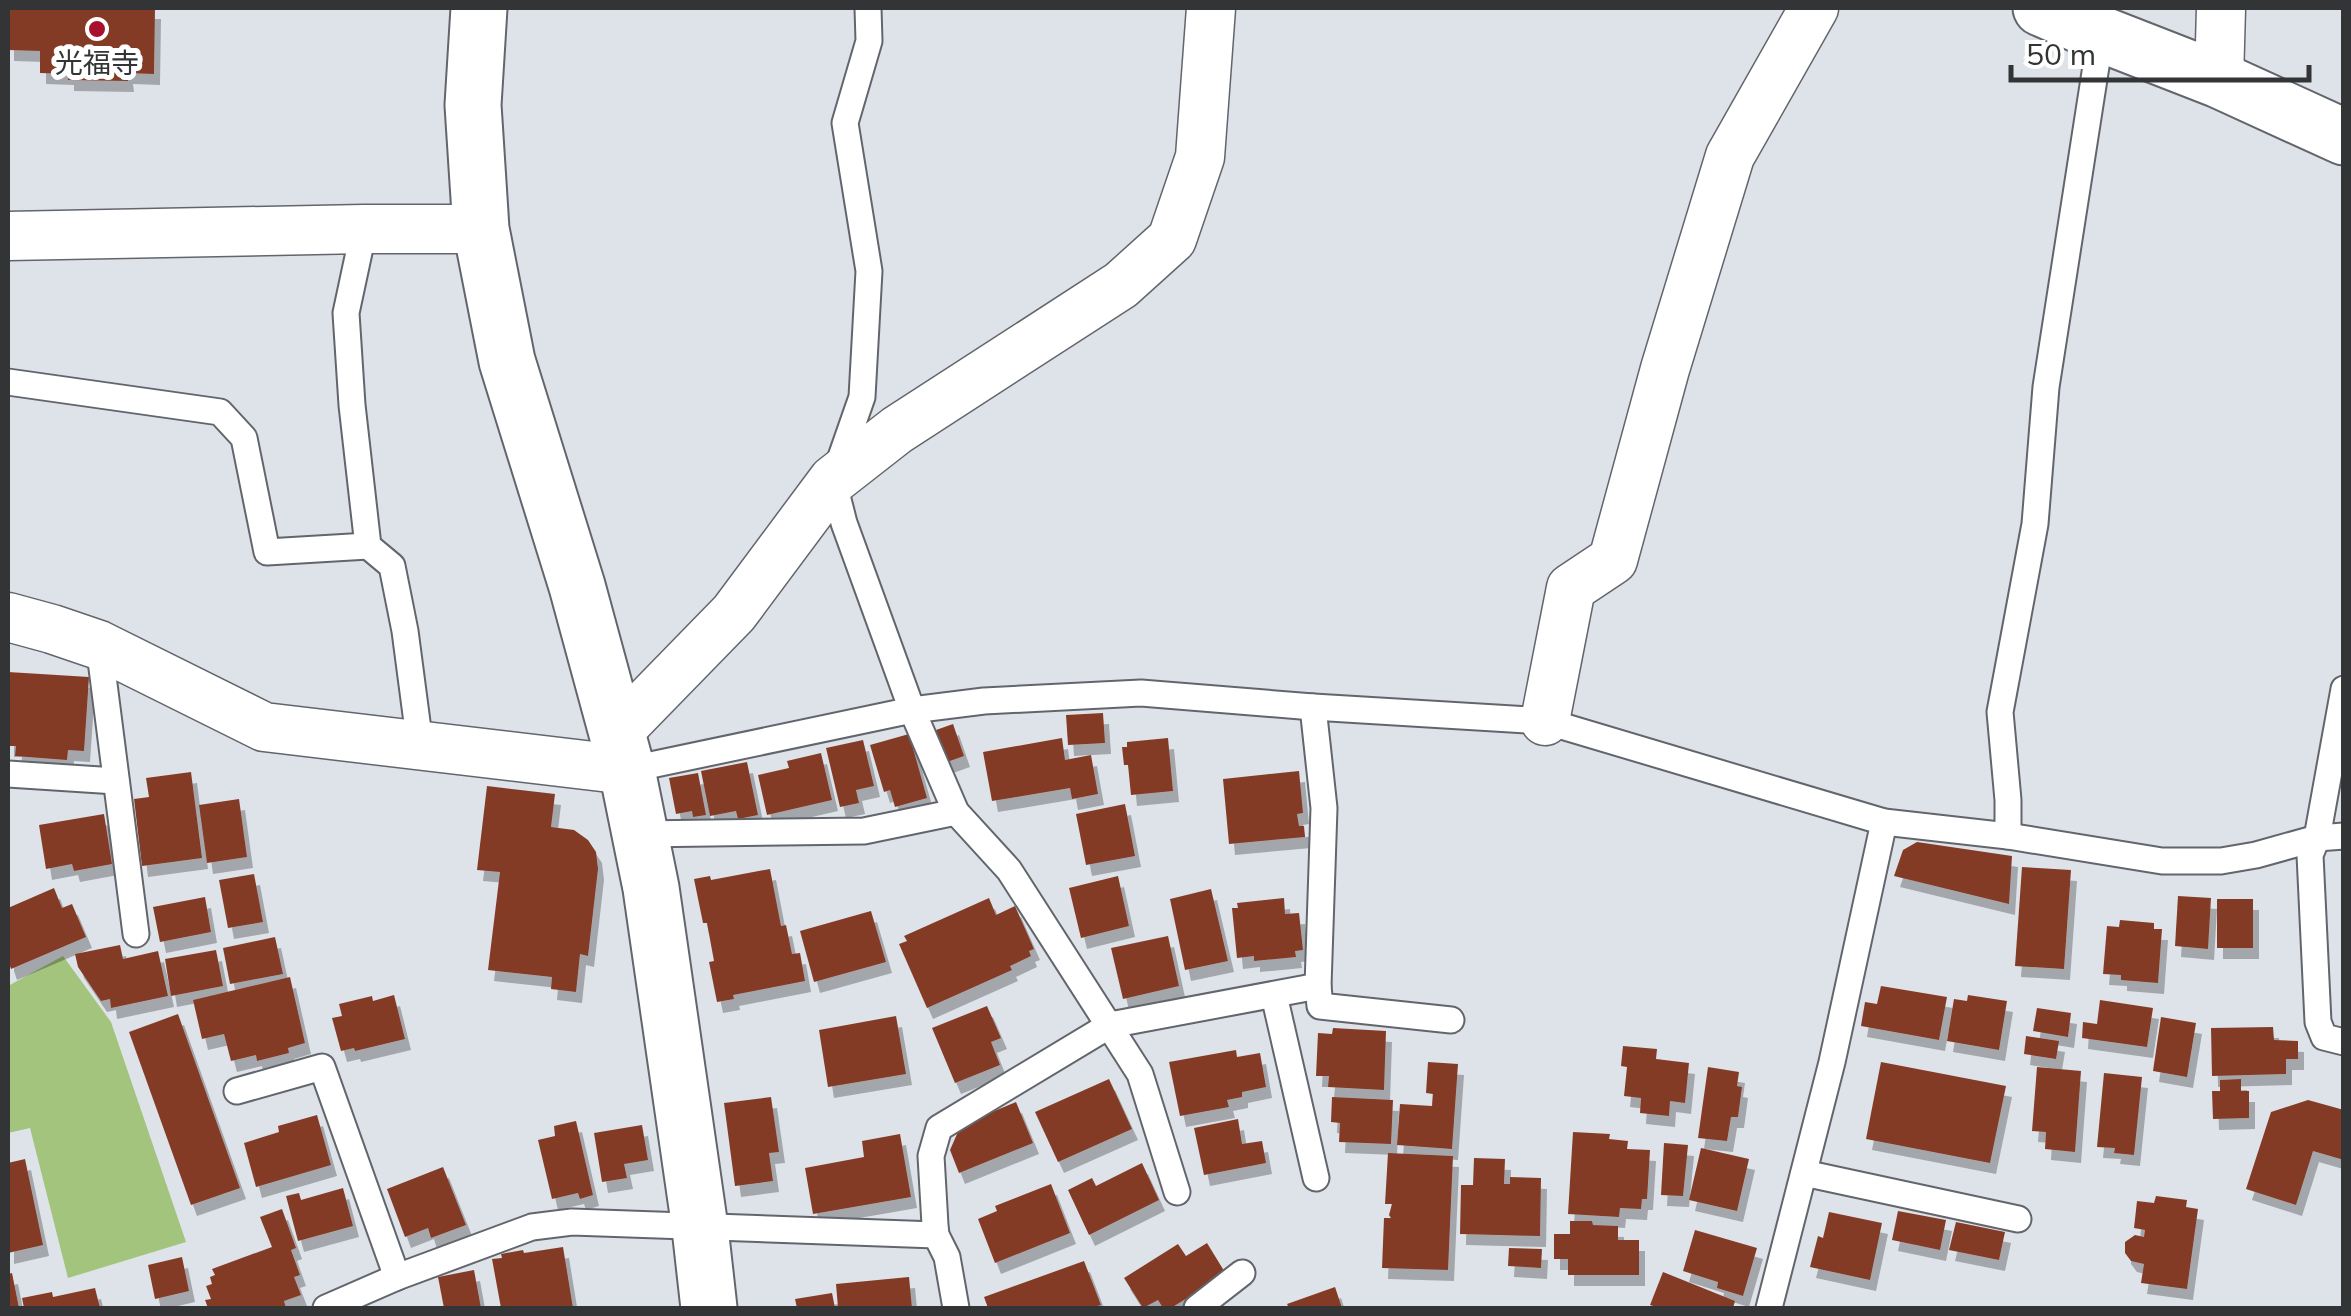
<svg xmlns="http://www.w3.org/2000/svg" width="2351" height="1316" viewBox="0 0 2351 1316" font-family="Mulish,'Noto Sans JP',sans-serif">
  <defs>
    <filter id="shadow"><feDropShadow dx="6" dy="11" stdDeviation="0" flood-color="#0004"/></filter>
  </defs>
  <rect width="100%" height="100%" fill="#dee3e9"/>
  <!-- green -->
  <polygon fill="#a2c47c" points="63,956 111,1022 186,1242 68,1278 30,1128 8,1133 8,986"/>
  <!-- building -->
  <g fill="#843b28" filter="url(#shadow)">
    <polygon points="8,8 155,8 154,74 127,73 128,81 68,80 68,74 40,73 40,51 8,50"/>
    <polygon points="8,672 89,677 84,751 68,750 67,760 15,756 16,746 8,746"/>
    <polygon points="1103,713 1105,743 1068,745 1066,715"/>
    <polygon points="953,724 964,756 947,762 936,730"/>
    <polygon points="909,734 927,798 895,807 890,790 884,792 870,745"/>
    <polygon points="1062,738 1065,760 1091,755 1098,794 1072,799 1070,788 992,801 983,752"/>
    <polygon points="1168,738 1173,791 1131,795 1128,765 1124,765 1122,747 1127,747 1127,742"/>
    <polygon points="863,740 874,786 856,790 859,803 840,807 826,748"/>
    <polygon points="821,753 832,800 767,815 758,775 789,768 787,761"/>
    <polygon points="747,762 758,815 738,819 736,811 710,816 701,771"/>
    <polygon points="1299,771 1303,813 1297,814 1299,826 1304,826 1305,837 1229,844 1223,779"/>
    <polygon points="191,772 202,858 142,866 134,799 149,797 146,778"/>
    <polygon points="698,773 706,815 693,817 692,811 676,814 669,778"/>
    <polygon points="487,786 555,794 551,827 574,830 588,840 596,852 598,869 588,956 580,954 576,992 551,989 552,977 488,970 500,872 477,870"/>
    <polygon points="239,799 247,857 207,863 199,805"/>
    <polygon points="1125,804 1135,856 1086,865 1076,814"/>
    <polygon points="104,814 112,864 74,871 72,864 46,869 39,825"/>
    <polygon points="1917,842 2012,856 2009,904 1894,876 1903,850"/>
    <polygon points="2022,867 2071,870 2064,969 2015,966"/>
    <polygon points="770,869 781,926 786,925 792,954 800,953 805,981 733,995 734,999 717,1002 709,962 714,961 707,923 703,923 694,879 710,876 711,880"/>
    <polygon points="254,874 263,922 228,928 219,880"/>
    <polygon points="1118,876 1129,926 1081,938 1069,888"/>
    <polygon points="54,888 62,908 72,904 86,937 11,969 8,960 8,908"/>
    <polygon points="1211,889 1228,961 1185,970 1170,899"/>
    <polygon points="2178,896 2211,898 2208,949 2175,946"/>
    <polygon points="205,897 211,932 160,942 153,907"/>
    <polygon points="989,898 996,915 1015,906 1034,949 1029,951 1031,956 1010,966 1012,970 927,1008 899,944 907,941 904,936"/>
    <polygon points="1284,898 1285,914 1299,913 1303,950 1295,951 1296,957 1254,961 1254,956 1237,958 1232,908 1238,908 1237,903"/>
    <rect x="2217" y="899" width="36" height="49"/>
    <polygon points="871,911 886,962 814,982 800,931"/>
    <polygon points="2120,920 2154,923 2154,929 2162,929 2158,983 2121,980 2121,975 2103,974 2107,926 2119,927"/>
    <polygon points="1168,936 1179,986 1123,999 1111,948"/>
    <polygon points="275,937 283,974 230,984 223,948"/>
    <polygon points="120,945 123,959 158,951 168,996 111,1008 110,999 101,1001 78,967 75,954"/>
    <polygon points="216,950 223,986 171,996 165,959"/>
    <polygon points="290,977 305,1043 288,1048 289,1053 257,1061 256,1055 231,1061 224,1034 202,1039 193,1000"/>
    <polygon points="1881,986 1947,997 1939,1040 1861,1026 1865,1002 1877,1004"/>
    <polygon points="394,995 405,1039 355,1051 354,1048 341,1051 332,1018 342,1016 339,1004 372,996 373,1001"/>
    <polygon points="1968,995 2007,1001 1999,1050 1947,1041 1954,999 1967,1001"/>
    <polygon points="2100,1000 2153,1008 2147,1047 2082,1038 2083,1022 2097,1024"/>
    <polygon points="987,1006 1001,1038 991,1042 1000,1065 955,1083 932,1028"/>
    <polygon points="2037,1008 2071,1013 2068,1037 2033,1031"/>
    <polygon points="178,1014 240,1188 191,1205 129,1032"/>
    <polygon points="896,1016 906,1074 828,1087 819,1030"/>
    <polygon points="2161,1017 2196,1023 2187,1077 2153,1071"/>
    <polygon points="2273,1027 2274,1040 2298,1041 2298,1059 2286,1059 2286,1074 2212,1076 2211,1028"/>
    <polygon points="1333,1028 1386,1031 1384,1090 1328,1087 1329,1076 1316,1076 1318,1033 1332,1034"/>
    <polygon points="2026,1036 2059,1041 2056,1059 2024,1054"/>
    <polygon points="1623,1046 1657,1049 1656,1059 1689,1063 1685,1103 1670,1101 1669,1116 1640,1113 1641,1098 1624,1096 1627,1067 1621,1066"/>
    <polygon points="1236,1050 1237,1057 1260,1053 1266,1087 1242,1092 1242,1097 1227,1100 1229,1107 1180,1116 1169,1062"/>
    <polygon points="1428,1062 1458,1064 1452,1149 1397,1145 1400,1104 1432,1106 1433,1094 1426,1093"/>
    <polygon points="1881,1062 2006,1086 1990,1163 1866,1139"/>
    <polygon points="1708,1067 1739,1072 1737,1086 1742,1087 1738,1117 1731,1117 1727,1141 1698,1138"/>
    <polygon points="2037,1067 2081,1071 2075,1152 2045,1149 2046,1132 2032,1131"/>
    <polygon points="2104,1073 2142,1077 2134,1155 2114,1153 2115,1148 2097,1147"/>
    <polygon points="1109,1079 1132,1129 1058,1162 1035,1112"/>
    <polygon points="2241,1079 2241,1091 2249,1091 2249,1118 2213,1119 2212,1091 2220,1091 2220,1080"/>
    <polygon points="771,1097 779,1152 769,1153 773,1181 735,1186 724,1103"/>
    <polygon points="1332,1097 1393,1100 1391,1144 1339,1142 1340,1123 1331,1122"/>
    <polygon points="2308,1100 2344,1110 2344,1160 2313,1151 2296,1205 2246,1189 2271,1112"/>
    <polygon points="1016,1102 1033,1143 959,1173 950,1150 961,1125"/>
    <polygon points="317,1115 331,1165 256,1187 244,1143 279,1132 278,1126"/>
    <polygon points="1238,1119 1242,1144 1262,1141 1266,1163 1204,1175 1194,1128"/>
    <polygon points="576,1121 593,1195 580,1199 578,1193 552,1199 538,1140 555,1136 554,1126"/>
    <polygon points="642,1125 648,1160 624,1164 627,1178 602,1182 594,1133"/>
    <polygon points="1573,1132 1610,1134 1609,1139 1628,1141 1627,1149 1650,1150 1647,1199 1642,1199 1641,1209 1620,1208 1619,1217 1568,1214"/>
    <polygon points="900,1134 911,1197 813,1214 805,1168 864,1157 862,1141"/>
    <polygon points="1664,1143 1688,1145 1683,1196 1661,1195"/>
    <polygon points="1701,1148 1749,1159 1737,1211 1689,1200"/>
    <polygon points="1388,1153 1453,1156 1448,1270 1382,1268 1384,1218 1391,1218 1389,1215 1392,1204 1385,1204"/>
    <polygon points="1474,1158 1505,1159 1504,1184 1510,1184 1510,1177 1541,1178 1540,1236 1460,1234 1461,1185 1473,1185"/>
    <polygon points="25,1159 43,1245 8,1253 8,1163"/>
    <polygon points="1142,1163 1159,1200 1089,1235 1068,1190 1092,1178 1096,1186"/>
    <polygon points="443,1167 466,1225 431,1238 428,1228 405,1237 387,1189"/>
    <polygon points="1051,1184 1070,1233 995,1263 978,1219 997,1211 995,1206"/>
    <polygon points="343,1188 353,1226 298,1241 286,1196 299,1193 301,1200"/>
    <polygon points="2156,1196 2187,1200 2186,1207 2198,1209 2187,1289 2141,1283 2144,1264 2131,1261 2125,1253 2125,1242 2135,1235 2144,1237 2145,1230 2134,1228 2137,1201 2154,1203"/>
    <polygon points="282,1209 296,1248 291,1250 300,1275 294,1277 301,1295 284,1301 286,1308 208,1308 205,1300 211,1299 206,1286 212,1284 210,1277 215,1275 212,1269 272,1247 260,1217"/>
    <polygon points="1898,1211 1946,1220 1940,1250 1892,1240"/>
    <polygon points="1829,1212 1882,1223 1870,1280 1810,1267 1818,1236 1823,1238"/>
    <polygon points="1570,1221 1592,1221 1593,1225 1618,1226 1618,1240 1639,1240 1639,1275 1568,1275 1568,1259 1554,1259 1554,1234 1570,1234"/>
    <polygon points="1956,1222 2005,1232 1999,1260 1949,1250"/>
    <polygon points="1695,1230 1757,1248 1743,1296 1717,1288 1718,1282 1683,1271"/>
    <polygon points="1207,1243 1226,1274 1171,1308 1163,1308 1158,1300 1143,1308 1124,1278 1178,1244 1186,1256"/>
    <polygon points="563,1247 573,1308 501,1308 492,1259 502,1258 501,1254 523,1250 524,1253"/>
    <polygon points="1509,1248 1542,1249 1541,1268 1508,1266"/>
    <polygon points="182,1257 189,1291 155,1299 148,1265"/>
    <polygon points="1084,1261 1101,1305 1090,1308 988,1308 984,1297"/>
    <polygon points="474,1270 481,1308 444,1308 438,1277"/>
    <polygon points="1663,1272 1735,1301 1733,1308 1660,1308 1650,1305"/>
    <polygon points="12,1273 19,1308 8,1308 8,1274"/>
    <polygon points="909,1277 912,1308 838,1308 836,1284"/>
    <polygon points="1335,1287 1342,1308 1289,1308 1287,1304"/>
    <polygon points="95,1288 100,1308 24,1308 22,1298 52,1292 53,1297"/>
    <polygon points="832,1293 835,1308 797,1308 795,1299"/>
  </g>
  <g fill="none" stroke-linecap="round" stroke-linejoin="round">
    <!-- lane casing -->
    <g stroke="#62666c" stroke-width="29">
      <g id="lane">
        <polyline points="868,8 869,41 845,123 869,271 862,397 833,480 844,523 912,710 956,812 1009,870 1140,1074 1177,1192"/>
        <polyline points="364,229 346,313 352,405 368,546 392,566 405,631 420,745"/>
        <polyline points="8,382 220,412 244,438 267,552 368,546"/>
        <polyline points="99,645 136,934"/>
        <polyline points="2344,689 2317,838 2310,855 2318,1022 2324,1037 2344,1042"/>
        <polyline points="1313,707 1324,808 1318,986 1320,1006 1451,1020"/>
        <polyline points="627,770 912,710 984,701 1141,693 1313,707 1545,721 1884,822 2008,836 2162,861 2221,861 2256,855 2317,838 2344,836"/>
        <polyline points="8,774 116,781"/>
        <polyline points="640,834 864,831 956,812"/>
        <polyline points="2008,836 2008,800 2000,712 2035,524 2046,387 2101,34"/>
        <polyline points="1274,995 1316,1178"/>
        <polyline points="237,1091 322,1067 397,1277"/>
        <polyline points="1804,1173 2018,1219"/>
        <polyline points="326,1308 397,1277 532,1227 572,1222 936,1235"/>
        <polyline points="956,1308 947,1257 936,1235 935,1225 931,1156 939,1128 1110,1025 1318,986"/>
        <polyline points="1197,1308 1242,1273"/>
        <polyline points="1769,1308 1832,1062 1884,822"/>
      </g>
    </g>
    <!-- street casing -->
    <g stroke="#62666c" stroke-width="51">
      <g id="street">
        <polyline points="2219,80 2221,8"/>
        <polyline points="8,236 364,229 481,229"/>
        <polyline points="8,617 52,629 99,645 264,727 627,770"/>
        <polyline points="1545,721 1571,588 1613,560 1665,369 1730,156 1814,8"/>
        <polyline points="618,732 734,613 833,480 897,430 1121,285 1172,239 1200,157 1211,8"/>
      </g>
    </g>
    <!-- secondary casing -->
    <g stroke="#62666c" stroke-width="59">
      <g id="secondary">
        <polyline points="479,8 473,105 481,229 507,361 577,586 627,770 651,888 700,1228 709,1308"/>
        <polyline points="2041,8 2101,34 2219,80 2344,137"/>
      </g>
    </g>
    <!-- lane -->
    <use href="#lane" stroke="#fff" stroke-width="25"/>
    <!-- street -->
    <use href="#street" stroke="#fff" stroke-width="48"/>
    <!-- secondary -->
    <use href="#secondary" stroke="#fff" stroke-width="55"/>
  </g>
  <!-- markers -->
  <circle fill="#a8102e" stroke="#fff" stroke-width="4" cx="97" cy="29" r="10"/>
  <g text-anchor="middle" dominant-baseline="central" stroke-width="10" stroke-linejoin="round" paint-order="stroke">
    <!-- poi labels -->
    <g font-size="28" fill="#323436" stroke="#fff">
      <text x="97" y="62">光福寺</text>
    </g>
  </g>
  <!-- border -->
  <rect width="2351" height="1316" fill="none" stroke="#323436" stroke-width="20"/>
  <!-- scale -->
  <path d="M2011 65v15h298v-15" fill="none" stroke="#323436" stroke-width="5"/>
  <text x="2026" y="65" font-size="30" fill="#323436" stroke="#ffffff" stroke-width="8" paint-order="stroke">50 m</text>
</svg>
